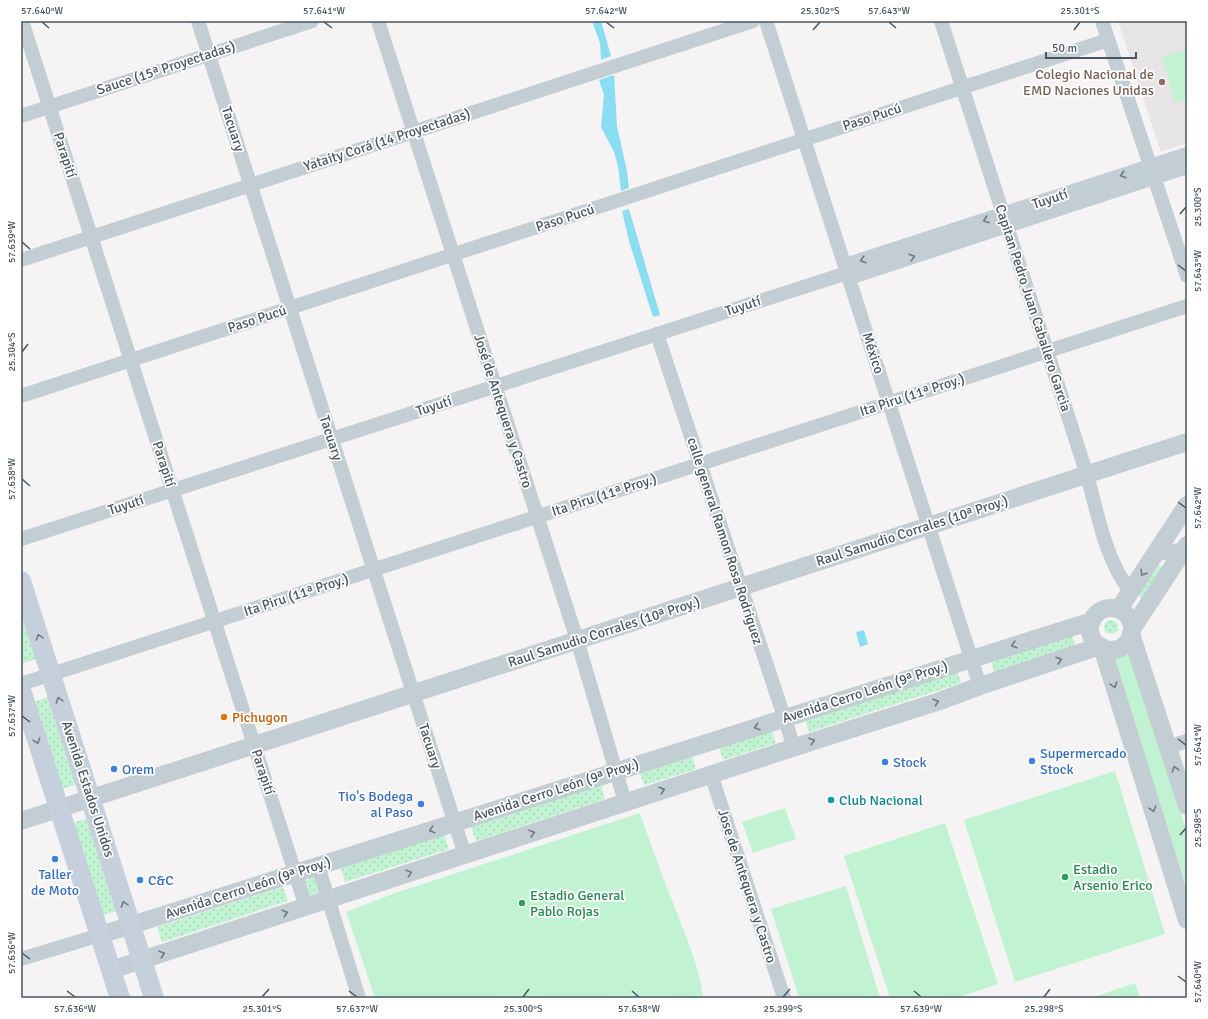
<svg xmlns="http://www.w3.org/2000/svg" width="1208" height="1019" viewBox="0 0 1208 1019" font-family="Signika,sans-serif">
  <defs>
    <pattern id="grass-dots" width="8" height="8" patternUnits="userSpaceOnUse"><rect width="8" height="8" fill="#c1f3d3"/><path d="M2 2h.1M6 6h.1" fill="none" stroke="#a7d2b8" stroke-width="1.8" stroke-linecap="round"/></pattern>
  </defs>
  <rect width="100%" height="100%" fill="#f5f3f3"/>
  <!-- education -->
  <polygon fill="#e6e4e5" points="1118,21 1187,21 1187,143 1161,152"/>
  <!-- grass -->
  <g fill="url(#grass-dots)">
    <polygon points="1158,566 1161,566 1164,570 1144,599 1141,598 1138,594"/>
    <polygon points="21,613 36,659 23,663 21,658"/>
    <circle cx="1111" cy="627" r="7"/>
    <polygon points="1072,635 1075,646 994,672 991,660"/>
    <polygon points="957,671 961,683 809,732 805,720"/>
    <polygon points="48,697 77,784 62,789 34,702"/>
    <polygon points="772,731 776,743 723,760 719,748"/>
    <polygon points="692,756 696,769 644,785 640,773"/>
    <polygon points="601,785 605,799 476,841 471,827"/>
    <polygon points="88,818 118,911 102,915 73,823"/>
    <polygon points="444,835 449,849 345,882 341,868"/>
    <path d="M312,877H315L320,891C317,894 314,895 309,894L305,881Z"/>
    <polygon points="283,887 288,901 162,942 157,927"/>
  </g>
  <!-- park -->
  <g fill="#c1f3d3">
    <polygon points="1185,50 1187,56 1187,99 1175,102 1162,57"/>
    <polygon points="1122,654 1130,655 1134,665 1187,832 1187,888 1114,663 1115,659"/>
    <polygon points="1115,771 1165,934 1015,982 964,820"/>
    <polygon points="785,808 796,839 753,853 742,822"/>
    <path d="M640,813C651,845 662,876 675,908C686,937 700,967 703,998H375L346,912L395,893Z"/>
    <polygon points="945,823 998,984 956,998 890,998 844,856"/>
    <polygon points="846,886 880,998 799,998 771,909"/>
    <polygon points="1135,983 1140,998 1091,998"/>
  </g>
  <!-- water -->
  <g fill="#8bdef2">
    <polygon points="592,21 601,21 611,56 601,60 600,43"/>
    <polygon points="614,75 617,126 627,171 629,188 621,191 618,166 614,152 601,127 604,95 599,80"/>
    <polygon points="629,209 660,315 653,317 629,241 622,211"/>
    <polygon points="864,630 868,644 860,647 856,632"/>
  </g>
  <g fill="none" stroke-linecap="round" stroke-linejoin="round">
    <!-- minor -->
    <g stroke="#c3cdd4" stroke-width="14">
      <polyline points="22,21 306,907"/>
      <polyline points="198,21 465,855"/>
      <polyline points="378,21 577,640 625,802"/>
      <polyline points="766,21 980,686"/>
      <path d="M941,21L1087,475C1098,514 1105,560 1131,592"/>
      <polyline points="1102,21 1187,276"/>
      <polyline points="21,116 312,21"/>
      <polyline points="21,260 753,21"/>
      <polyline points="845,265 1187,154"/>
      <polyline points="849,278 1187,167"/>
      <polyline points="657,334 794,747"/>
      <polyline points="21,396 1108,40"/>
      <polyline points="21,539 847,273"/>
      <polyline points="1156,554 1187,549"/>
      <polyline points="21,684 1187,306"/>
      <polyline points="1168,747 1187,741"/>
      <polyline points="711,774 784,998"/>
      <polyline points="318,866 359,998"/>
      <polyline points="21,959 100,935"/>
    </g>
    <!-- tertiary -->
    <g stroke="#c3cdd4" stroke-width="18">
      <circle cx="1111" cy="629" r="21"/>
      <polyline points="1119,609 1187,505"/>
      <polyline points="1132,629 1187,545"/>
      <polyline points="1131,634 1187,806"/>
      <polyline points="1102,647 1187,920"/>
      <polyline points="21,821 1187,442"/>
      <polyline points="100,935 1092,621"/>
      <polyline points="111,970 817,740 937,702 980,686 1100,646"/>
    </g>
    <!-- secondary -->
    <g stroke="#c5d0dc" stroke-width="20">
      <polyline points="21,581 154,998"/>
      <polyline points="21,690 120,998"/>
    </g>
  </g>
  <!-- one-way arrows -->
  <defs><path id="oneway-chevron" d="M-2-3.5L2.5 0L-2 3.5" fill="none" stroke-width="1.6" stroke-linecap="round" stroke-linejoin="round"/></defs>
  <g stroke="#6e7a84">
    <use href="#oneway-chevron" transform="translate(1123 175) rotate(162)"/>
    <use href="#oneway-chevron" transform="translate(986 220) rotate(162)"/>
    <use href="#oneway-chevron" transform="translate(912 257) rotate(-18)"/>
    <use href="#oneway-chevron" transform="translate(863 260) rotate(162)"/>
    <use href="#oneway-chevron" transform="translate(1143 573) rotate(123)"/>
    <use href="#oneway-chevron" transform="translate(1014 645) rotate(162)"/>
    <use href="#oneway-chevron" transform="translate(1059 660) rotate(-18)"/>
    <use href="#oneway-chevron" transform="translate(1114 685) rotate(72)"/>
    <use href="#oneway-chevron" transform="translate(936 702) rotate(-18)"/>
    <use href="#oneway-chevron" transform="translate(757 727) rotate(162)"/>
    <use href="#oneway-chevron" transform="translate(812 741) rotate(-18)"/>
    <use href="#oneway-chevron" transform="translate(1175 769) rotate(-108)"/>
    <use href="#oneway-chevron" transform="translate(662 790) rotate(-18)"/>
    <use href="#oneway-chevron" transform="translate(1153 809) rotate(73)"/>
    <use href="#oneway-chevron" transform="translate(432 830) rotate(162)"/>
    <use href="#oneway-chevron" transform="translate(532 833) rotate(-18)"/>
    <use href="#oneway-chevron" transform="translate(409 873) rotate(-18)"/>
    <use href="#oneway-chevron" transform="translate(285 913) rotate(-18)"/>
    <use href="#oneway-chevron" transform="translate(162 954) rotate(-18)"/>
  </g>
  <g stroke="#6e7b87">
    <use href="#oneway-chevron" transform="translate(39 637) rotate(-108)"/>
    <use href="#oneway-chevron" transform="translate(59 700) rotate(-108)"/>
    <use href="#oneway-chevron" transform="translate(37 741) rotate(72)"/>
    <use href="#oneway-chevron" transform="translate(124 904) rotate(-108)"/>
  </g>
  <!-- ticks -->
  <path fill="none" stroke="#495662" stroke-width="1.5" d="M42,22L49,28M324,22L332,28M606,22L614,28M889,22L896,28M813,30L820,22M1074,30L1080,22M1180,214L1186,207M22,242L30,249M1178,265L1186,271M22,352L28,344M22,479L30,486M1178,502L1186,508M22,716L30,722M1178,739L1186,745M1180,835L1186,828M22,953L30,959M1178,976L1186,982M67,991L75,997M349,991L357,997M632,991L639,997M914,991L921,997M262,997L269,989M523,997L529,989M783,997L790,989M1044,997L1050,989"/>
  <!-- markers -->
  <circle fill="#8d6e63" stroke="#fff" stroke-width="1.5" cx="1162" cy="82" r="4"/>
  <circle fill="#e8710a" stroke="#fff" stroke-width="1.5" cx="224" cy="717" r="4"/>
  <g fill="#3f7fe0" stroke="#fff" stroke-width="1.5">
    <circle cx="1032" cy="761" r="4"/>
    <circle cx="885" cy="762" r="4"/>
    <circle cx="114" cy="769" r="4"/>
    <circle cx="421" cy="804" r="4"/>
    <circle cx="55" cy="859" r="4"/>
    <circle cx="140" cy="880" r="4"/>
  </g>
  <circle fill="#0f9aa8" stroke="#fff" stroke-width="1.5" cx="831" cy="800" r="4"/>
  <g fill="#2e9e5b" stroke="#fff" stroke-width="1.5">
    <circle cx="1065" cy="877" r="4"/>
    <circle cx="522" cy="903" r="4"/>
  </g>
  <g text-anchor="middle" dominant-baseline="central" stroke-width="3.5" stroke-linejoin="round" paint-order="stroke">
    <!-- street labels -->
    <g font-size="14" fill="#495662" stroke="#fff">
      <text transform="translate(166 68) rotate(-18)">Sauce (15ª Proyectadas)</text>
      <text transform="translate(872 117) rotate(-18)">Paso Pucú</text>
      <text transform="translate(233 129) rotate(72)">Tacuary</text>
      <text transform="translate(387 140) rotate(-18)">Yataity Corá (14 Proyectadas)</text>
      <text transform="translate(65 155) rotate(72)">Parapití</text>
      <text transform="translate(1050 199) rotate(-18)">Tuyutí</text>
      <text transform="translate(565 218) rotate(-18)">Paso Pucú</text>
      <text transform="translate(743 306) rotate(-18)">Tuyutí</text>
      <text transform="translate(1033 308) rotate(72)">Capitan Pedro Juan Caballero Garcia</text>
      <text transform="translate(257 319) rotate(-18)">Paso Pucú</text>
      <text transform="translate(873 353) rotate(72)">México</text>
      <text transform="translate(912 395) rotate(-18)">Ita Piru (11ª Proy.)</text>
      <text transform="translate(434 406) rotate(-18)">Tuyutí</text>
      <text transform="translate(503 411) rotate(72)">José de Antequera y Castro</text>
      <text transform="translate(331 438) rotate(72)">Tacuary</text>
      <text transform="translate(164 464) rotate(72)">Parapití</text>
      <text transform="translate(604 495) rotate(-18)">Ita Piru (11ª Proy.)</text>
      <text transform="translate(126 505) rotate(-18)">Tuyutí</text>
      <text transform="translate(912 531) rotate(-18)">Raul Samudio Corrales (10ª Proy.)</text>
      <text transform="translate(725 541) rotate(72)">calle general Ramon Rosa Rodriguez</text>
      <text transform="translate(296 595) rotate(-18)">Ita Piru (11ª Proy.)</text>
      <text transform="translate(604 632) rotate(-18)">Raul Samudio Corrales (10ª Proy.)</text>
      <text transform="translate(865 692) rotate(-18)">Avenida Cerro León (9ª Proy.)</text>
      <text transform="translate(430 746) rotate(72)">Tacuary</text>
      <text transform="translate(263 772) rotate(72)">Parapití</text>
      <text transform="translate(88 789) rotate(72)">Avenida Estados Unidos</text>
      <text transform="translate(556 790) rotate(-18)">Avenida Cerro León (9ª Proy.)</text>
      <text transform="translate(747 886) rotate(72)">Jose de Antequera y Castro</text>
      <text transform="translate(248 888) rotate(-18)">Avenida Cerro León (9ª Proy.)</text>
    </g>
    <!-- education labels -->
    <g font-size="14" fill="#785e54" stroke="#fff" text-anchor="end">
      <text x="1154" y="74">Colegio Nacional de<tspan x="1154" dy="16">EMD Naciones Unidas</tspan></text>
    </g>
    <!-- food labels -->
    <g font-size="14" fill="#c56008" stroke="#fff" text-anchor="start">
      <text x="232" y="717">Pichugon</text>
    </g>
    <!-- shop labels -->
    <g font-size="14" fill="#366cbe" stroke="#fff" text-anchor="start">
      <text x="1040" y="753">Supermercado<tspan x="1040" dy="16">Stock</tspan></text>
      <text x="893" y="762">Stock</text>
      <text x="122" y="769">Orem</text>
      <text x="413" y="796" text-anchor="end">Tio's Bodega<tspan x="413" dy="16">al Paso</tspan></text>
      <text x="55" y="874" text-anchor="middle">Taller<tspan x="55" dy="16">de Moto</tspan></text>
      <text x="148" y="880">C&amp;C</text>
    </g>
    <!-- culture labels -->
    <g font-size="14" fill="#0d838f" stroke="#fff" text-anchor="start">
      <text x="839" y="800">Club Nacional</text>
    </g>
    <!-- leisure labels -->
    <g font-size="14" fill="#27864d" stroke="#fff" text-anchor="start">
      <text x="1073" y="869">Estadio<tspan x="1073" dy="16">Arsenio Erico</tspan></text>
      <text x="530" y="895">Estadio General<tspan x="530" dy="16">Pablo Rojas</tspan></text>
    </g>
  </g>
  <!-- border -->
  <rect width="1208" height="1019" fill="none" stroke="#ffffff" stroke-width="44"/>
  <!-- scale -->
  <path d="M1046 52v6h90v-6" fill="none" stroke="#495662" stroke-width="2"/>
  <text x="1052" y="52" font-size="12" fill="#495662" stroke="#ffffff" stroke-width="3" paint-order="stroke">50 m</text>
  <rect x="22" y="22" width="1164" height="975" fill="none" stroke="#495662" stroke-width="1.5"/>
  <g font-size="10" text-anchor="middle" fill="#495662">
    <text x="42" y="14">57.640°W</text>
    <text x="324" y="14">57.641°W</text>
    <text x="606" y="14">57.642°W</text>
    <text x="820" y="14">25.302°S</text>
    <text x="889" y="14">57.643°W</text>
    <text x="1080" y="14">25.301°S</text>
    <text transform="translate(1197 207) rotate(-90)" y="4">25.300°S</text>
    <text transform="translate(11 242) rotate(-90)" y="4">57.639°W</text>
    <text transform="translate(1197 271) rotate(-90)" y="4">57.643°W</text>
    <text transform="translate(11 352) rotate(-90)" y="4">25.304°S</text>
    <text transform="translate(11 479) rotate(-90)" y="4">57.638°W</text>
    <text transform="translate(1197 508) rotate(-90)" y="4">57.642°W</text>
    <text transform="translate(11 716) rotate(-90)" y="4">57.637°W</text>
    <text transform="translate(1197 745) rotate(-90)" y="4">57.641°W</text>
    <text transform="translate(1197 828) rotate(-90)" y="4">25.298°S</text>
    <text transform="translate(11 953) rotate(-90)" y="4">57.636°W</text>
    <text transform="translate(1197 982) rotate(-90)" y="4">57.640°W</text>
    <text x="75" y="1012">57.636°W</text>
    <text x="262" y="1012">25.301°S</text>
    <text x="357" y="1012">57.637°W</text>
    <text x="523" y="1012">25.300°S</text>
    <text x="639" y="1012">57.638°W</text>
    <text x="783" y="1012">25.299°S</text>
    <text x="921" y="1012">57.639°W</text>
    <text x="1044" y="1012">25.298°S</text>
  </g>
</svg>
